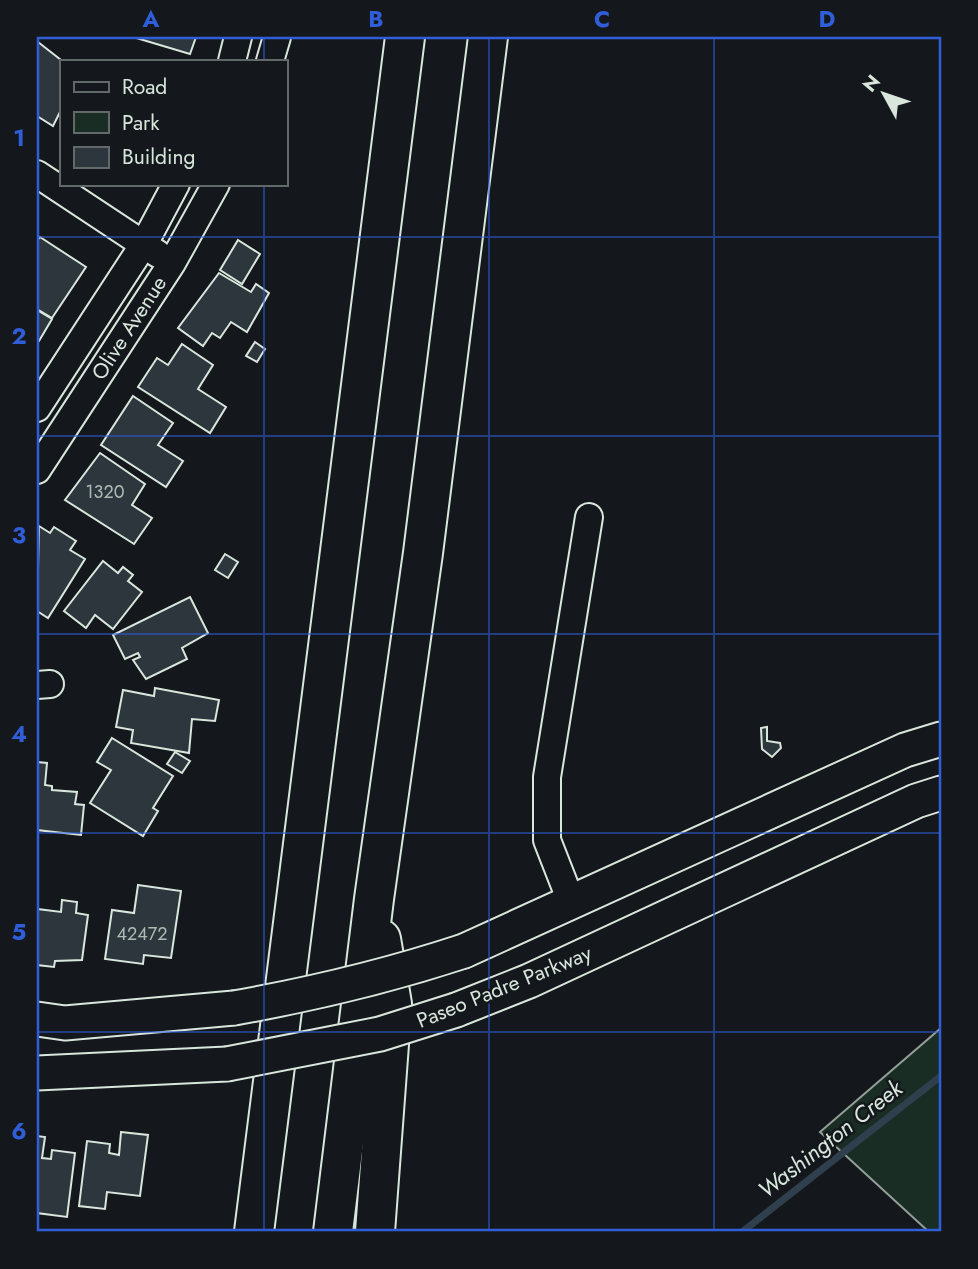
<svg xmlns="http://www.w3.org/2000/svg" width="978" height="1269" viewBox="0 0 978 1269" font-family="Jost,sans-serif">
  <rect width="100%" height="100%" fill="#14181c"/>
  <!-- green -->
  <polygon fill="#1a2d24" stroke="#939e99" stroke-width="2" points="941,1028 941,1232 929,1232 820,1132"/>
  <g fill="none" stroke-linecap="round" stroke-linejoin="round">
    <!-- stream -->
    <polyline stroke="#2f3f4d" stroke-width="7" points="742,1232 941,1076"/>
  </g>
  <!-- building -->
  <g fill="#2c363c" stroke="#d8e6dc" stroke-width="2">
    <polygon points="133,37 196,37 190,54"/>
    <polygon points="38,42 61,60 61,110 53,126 37,116"/>
    <polygon points="40,237 86,267 52,318 37,309 37,241"/>
    <polygon points="238,240 260,254 242,284 220,270"/>
    <polygon points="219,273 251,292 256,284 269,293 247,332 231,322 220,338 212,333 203,346 178,328"/>
    <polygon points="37,310 52,319 39,341 37,340"/>
    <polygon points="255,342 265,349 257,362 246,356"/>
    <polygon points="182,344 213,365 198,389 226,407 210,433 138,387 157,358 168,365"/>
    <polygon points="133,396 173,423 158,445 183,461 166,487 101,445"/>
    <polygon points="100,453 145,484 132,505 152,518 134,544 65,500"/>
    <polygon points="39,526 50,533 54,527 76,541 70,550 85,559 48,618 37,611"/>
    <polygon points="225,554 238,562 228,578 215,570"/>
    <polygon points="103,561 118,573 123,567 133,575 128,581 142,592 113,629 95,615 86,628 64,611"/>
    <polygon points="190,597 208,633 182,648 187,659 146,679 133,660 140,657 138,653 125,659 113,635"/>
    <polygon points="155,688 219,700 215,721 192,719 189,753 131,743 133,730 116,727 123,690 154,696"/>
    <polygon points="767,727 767,741 780,743 781,748 772,757 762,749 761,728"/>
    <polygon points="112,738 173,776 153,808 158,811 143,836 90,803 111,770 97,762"/>
    <polygon points="175,752 190,761 182,773 167,764"/>
    <polygon points="37,762 47,763 45,785 52,786 52,790 77,792 75,804 84,805 81,835 37,830"/>
    <polygon points="138,885 181,891 171,958 144,955 143,964 105,959 112,910 134,913"/>
    <polygon points="62,900 77,902 76,913 88,915 82,960 55,961 54,967 37,965 37,909 61,912"/>
    <polygon points="121,1132 148,1135 140,1196 107,1192 105,1209 79,1206 87,1141 110,1144 109,1153 119,1155"/>
    <polygon points="37,1136 45,1137 42,1158 51,1159 52,1150 75,1153 67,1217 37,1213"/>
  </g>
  <g fill="none" stroke-linecap="round" stroke-linejoin="round">
    <!-- minor casing -->
    <g stroke="#d8e6dc" stroke-width="30">
      <g id="minor">
        <polyline points="232,61 238,37"/>
        <polyline points="270,61 277,37"/>
        <polyline points="37,174 158,254"/>
        <polyline points="37,408 144,244 176,184"/>
        <polyline points="37,470 172,263 216,184"/>
        <polyline points="37,685 50,684"/>
        <polyline points="572,904 547,840 547,777 589,517"/>
      </g>
    </g>
    <!-- major casing -->
    <g stroke="#d8e6dc" stroke-width="37">
      <g id="major">
        <polyline points="464,951 905,750 941,739"/>
        <polyline points="456,1010 529,981 916,801 941,793"/>
        <polyline points="37,1019 65,1023 234,1008"/>
        <polyline points="37,1073 227,1064"/>
      </g>
    </g>
    <!-- highway casing -->
    <g stroke="#d8e6dc" stroke-width="42">
      <g id="highway">
        <polyline points="254,1232 405,37"/>
        <polyline points="333,1232 374,899 423,553 488,37"/>
        <polyline points="375,1232 392,1004 381,939"/>
      </g>
    </g>
    <!-- minor -->
    <use href="#minor" stroke="#14181c" stroke-width="26"/>
    <!-- major -->
    <use href="#major" stroke="#14181c" stroke-width="33"/>
    <!-- highway -->
    <use href="#highway" stroke="#14181c" stroke-width="38"/>
    <!-- major-bridge casing -->
    <g stroke="#d8e6dc" stroke-width="37" stroke-linecap="butt">
      <g id="major-bridge">
        <path d="M234,1008C313,994 388,976 464,951"/>
        <polyline points="227,1064 380,1034 456,1010"/>
      </g>
    </g>
    <!-- major-bridge -->
    <use href="#major-bridge" stroke="#14181c" stroke-width="33"/>
  </g>
  <!-- grid -->
  <path fill="none" stroke="#305dd8" stroke-width="2" stroke-opacity="0.55" d="M264,37V61M489,37V1232M714,37V1232M264,184V1232M37,237H941M37,436H941M37,634H941M37,833H941M37,1032H941"/>
  <g text-anchor="middle" dominant-baseline="central" stroke-width="5" stroke-linejoin="round" paint-order="stroke">
    <!-- number labels -->
    <g font-size="18" fill="#adbab4">
      <text x="105" y="492">1320</text>
      <text x="142" y="934">42472</text>
    </g>
    <!-- street labels -->
    <g font-size="21" fill="#d8e6dc" stroke="#14181c">
      <text transform="translate(129 328) rotate(-57)">Olive Avenue</text>
      <text transform="translate(504 987) rotate(-22)">Paseo Padre Parkway</text>
    </g>
    <!-- water labels -->
    <g font-size="23" font-style="italic" fill="#d8e6dc" stroke="#14181c">
      <text transform="translate(830 1139) rotate(-38)">Washington Creek</text>
    </g>
  </g>
  <!-- border -->
  <rect width="978" height="1269" fill="none" stroke="#14181c" stroke-width="77"/>
  <!-- legend -->
  <rect x="60" y="60" width="228" height="126" fill="#14181c" stroke="#626a69" stroke-width="2"/>
  <rect x="74" y="82" width="35" height="10" fill="#14181c" stroke="#626a69" stroke-width="2"/>
  <text x="122" y="94" font-size="21" fill="#d8e6dc">Road</text>
  <rect x="74" y="112" width="35" height="21" fill="#1a2d24" stroke="#626a69" stroke-width="2"/>
  <text x="122" y="130" font-size="21" fill="#d8e6dc">Park</text>
  <rect x="74" y="147" width="35" height="21" fill="#2c363c" stroke="#626a69" stroke-width="2"/>
  <text x="122" y="164" font-size="21" fill="#d8e6dc">Building</text>
  <!-- north arrow -->
  <g transform="translate(884 94) rotate(310)" stroke="#14181c" stroke-width="5" paint-order="stroke">
  <path d="M0-5L12 26L0 18L-12 26Z" fill="#d8e6dc"/>
  <text y="-10" font-size="19" font-weight="bold" text-anchor="middle" fill="#d8e6dc">N</text>
  </g>
  <rect x="38" y="38" width="902" height="1192" fill="none" stroke="#305dd8" stroke-width="2.5"/>
  <g font-size="23" text-anchor="middle" font-weight="bold" fill="#305dd8">
    <text x="151" y="27">A</text>
    <text x="376" y="27">B</text>
    <text x="602" y="27">C</text>
    <text x="827" y="27">D</text>
    <text x="19" y="146">1</text>
    <text x="19" y="344">2</text>
    <text x="19" y="543">3</text>
    <text x="19" y="742">4</text>
    <text x="19" y="940">5</text>
    <text x="19" y="1139">6</text>
  </g>
</svg>
